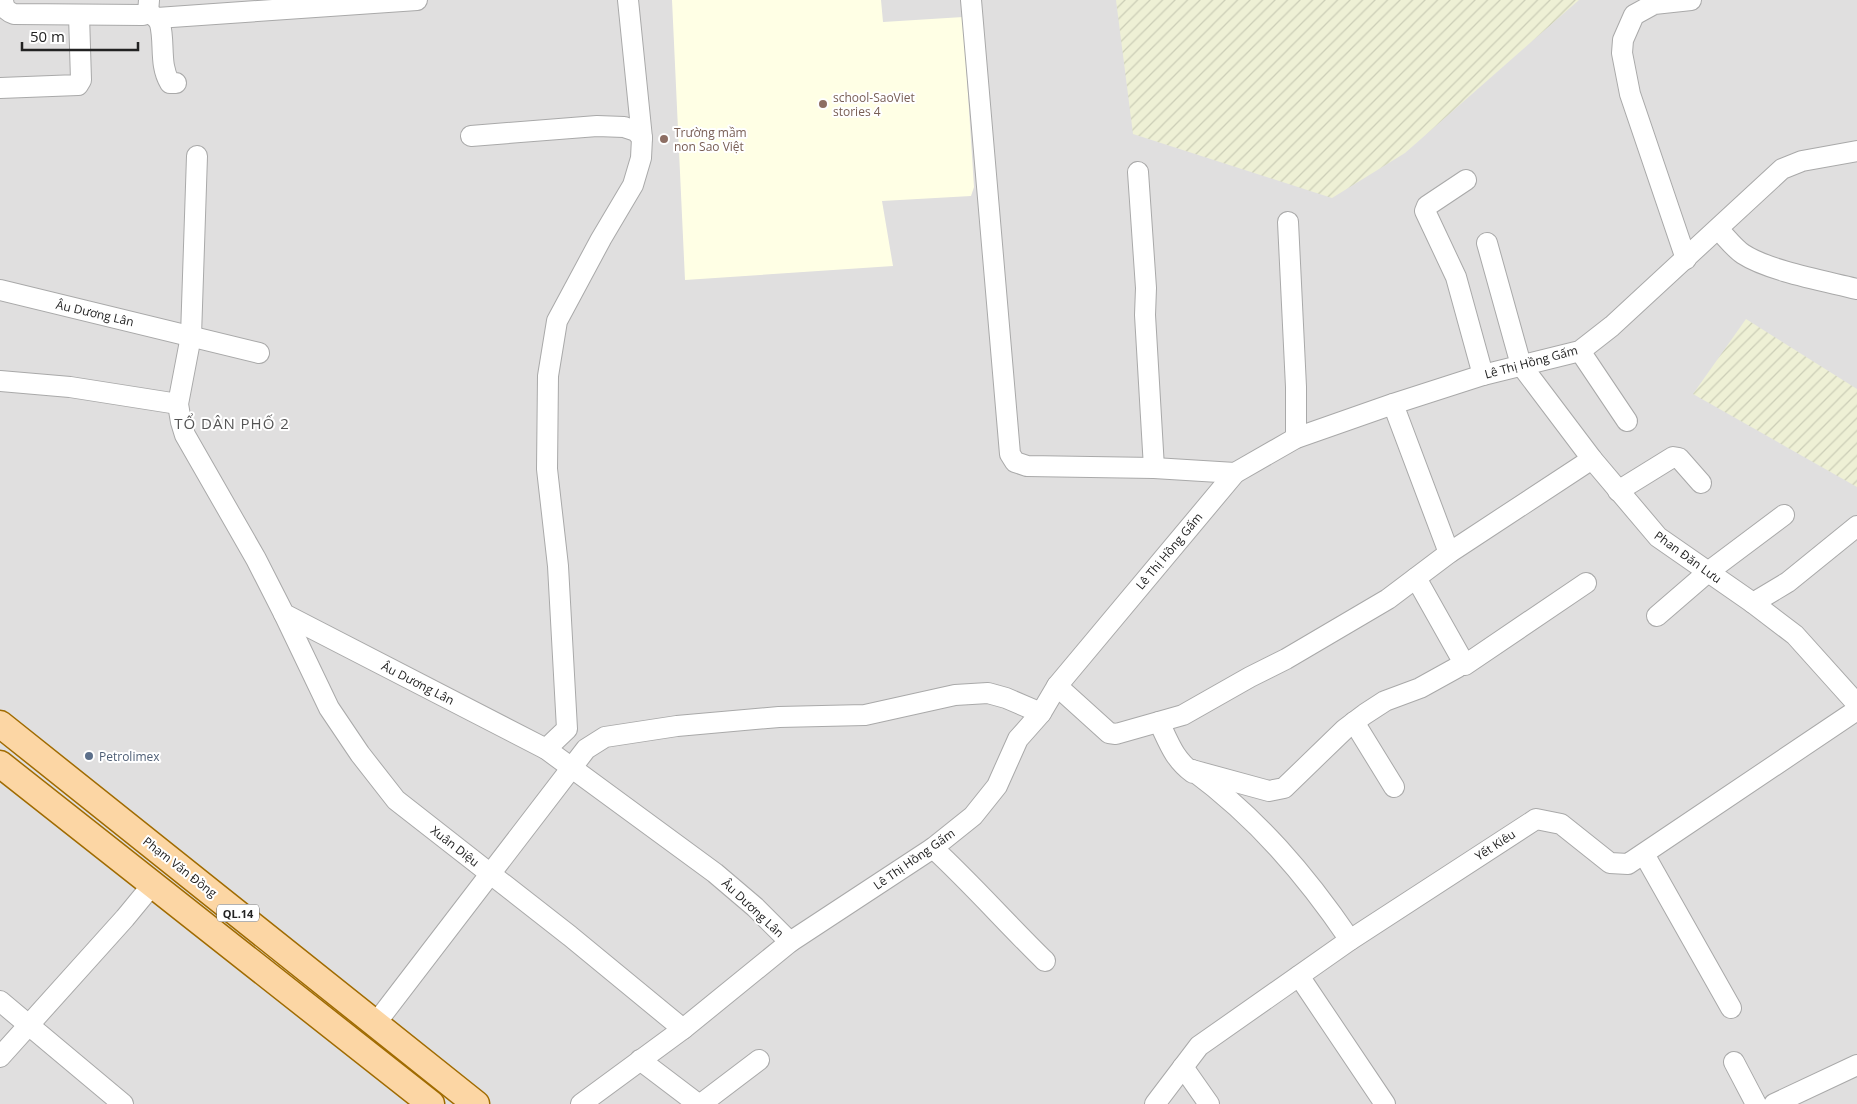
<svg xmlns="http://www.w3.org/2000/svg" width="1857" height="1104" viewBox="0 0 1857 1104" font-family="'Open Sans',sans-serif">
  <defs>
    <pattern id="farmland-furrows" width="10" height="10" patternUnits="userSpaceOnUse" patternTransform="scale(1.25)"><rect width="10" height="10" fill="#eef0d5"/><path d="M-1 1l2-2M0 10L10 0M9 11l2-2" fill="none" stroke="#ccceb7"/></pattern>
  </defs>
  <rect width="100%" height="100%" fill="#f2efe9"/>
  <!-- residential -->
  <rect fill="#e0dfdf" x="0" y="0" width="1857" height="1104"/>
  <!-- education -->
  <polygon fill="#ffffe5" points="672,0 881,0 883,22 963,17 974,187 971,196 882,201 893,266 685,280"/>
  <!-- farmland -->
  <g fill="url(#farmland-furrows)">
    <polygon points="1116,0 1579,0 1405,153 1332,198 1133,134"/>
    <polygon points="1746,319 1857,389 1857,487 1693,394"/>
  </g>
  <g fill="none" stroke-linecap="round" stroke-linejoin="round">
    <!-- minor casing -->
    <g stroke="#a9a9a9" stroke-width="22">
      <g id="minor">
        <path d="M3,0C4,8 6,11 14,14L143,15L148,13L149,0"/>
        <polyline points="628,0 642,138"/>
        <polyline points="971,0 1010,454 1015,462 1027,466 1154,468 1235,473"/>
        <path d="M148,13C153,15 158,18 160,24C165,43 159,65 170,83H176"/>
        <polyline points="157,18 417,0"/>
        <polyline points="0,88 78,85 81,80 79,15"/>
        <polyline points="471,136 597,126 624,127 636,131 642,138 641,158 633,185 601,239 557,321 548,376 547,469 558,566 567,729 546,749"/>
        <polyline points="197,156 191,336 178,404 181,422 185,435 256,559 284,614 546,749 715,873 755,907 790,942"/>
        <polyline points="1138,172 1146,288 1145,315 1154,468"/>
        <polyline points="1466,180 1427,206 1425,211 1456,277 1483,375"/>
        <polyline points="1288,222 1296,387 1296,438"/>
        <path d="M1718,229C1726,237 1734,248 1743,254C1769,271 1825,281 1857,289"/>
        <polyline points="1487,243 1521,365 1592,459 1658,537 1753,603 1795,635 1857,704"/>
        <polyline points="1686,259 1630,94 1622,53 1623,40 1634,15 1654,4 1691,0"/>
        <polyline points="0,290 259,353"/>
        <polyline points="1580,351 1627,421"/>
        <polyline points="0,381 70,387 178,404"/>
        <polyline points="1393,404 1449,553"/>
        <polyline points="1618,491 1673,457 1679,458 1701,483"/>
        <polyline points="1416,578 1465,665 1586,583"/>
        <polyline points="1753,603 1788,582 1857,526"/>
        <polyline points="284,614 329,708 360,754 396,800 570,936 683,1029"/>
        <polyline points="1657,616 1708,572 1784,515"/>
        <polyline points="1057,686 1109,733 1116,734 1183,715 1250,677 1286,659 1388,599 1449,553 1592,459"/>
        <path d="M1159,722C1169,743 1174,759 1193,773L1192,770C1257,818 1305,874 1350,940"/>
        <polyline points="1354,722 1394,787"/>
        <polyline points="1192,770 1269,791 1284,788 1345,729 1365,714 1385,701 1420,688 1458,667"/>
        <path d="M933,848C972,884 1007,924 1045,961"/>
        <polyline points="1644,854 1731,1008"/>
        <polyline points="1299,976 1385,1104"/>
        <polyline points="0,1001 123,1104"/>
        <polyline points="376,1023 586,749 605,737 677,726 779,717 865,715 955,695 988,693 1006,698 1041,713"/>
        <polyline points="0,1057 125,918 153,884"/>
        <polyline points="640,1060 698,1104"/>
        <polyline points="1734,1062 1756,1104"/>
        <polyline points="1183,1067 1209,1104"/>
        <polyline points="581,1104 683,1029 790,942 933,848 973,816 997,786 1018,739 1041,713 1057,686 1235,473 1296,438 1393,404 1483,375 1580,351 1612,326 1782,169 1802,161 1857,151"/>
        <polyline points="701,1104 759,1060"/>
        <polyline points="1155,1104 1199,1046 1350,940 1536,819 1561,824 1610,863 1628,864 1857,710"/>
        <polyline points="1774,1104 1857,1065"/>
      </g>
    </g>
    <!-- major casing -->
    <g stroke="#a06b00" stroke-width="29">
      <g id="major">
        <polyline points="0,724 476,1104"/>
        <polyline points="0,764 431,1104"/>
      </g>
    </g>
    <!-- minor -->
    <use href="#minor" stroke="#fff" stroke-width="20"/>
    <!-- major -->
    <use href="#major" stroke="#fcd6a4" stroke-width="26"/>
  </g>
  <!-- markers -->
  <g fill="#8d6e63" stroke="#fff" stroke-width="2">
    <circle cx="823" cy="104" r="5"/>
    <circle cx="664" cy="139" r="5"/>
  </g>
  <circle fill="#5c6f8a" stroke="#fff" stroke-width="2" cx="89" cy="756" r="5"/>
  <g text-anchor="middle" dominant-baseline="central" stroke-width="4" stroke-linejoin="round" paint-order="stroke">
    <!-- shield labels -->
    <rect fill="#fff" stroke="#646464" stroke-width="1" x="217" y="904.5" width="42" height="17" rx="4"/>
    <g font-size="11" font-weight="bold" fill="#222">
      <text x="238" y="913">QL.14</text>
    </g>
    <!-- education labels -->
    <g font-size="12" fill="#785e54" stroke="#fff" text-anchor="start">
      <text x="833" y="97">school-SaoViet<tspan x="833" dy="14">stories 4</tspan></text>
      <text x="674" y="132">Trường mầm<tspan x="674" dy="14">non Sao Việt</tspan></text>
    </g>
    <!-- street labels -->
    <g font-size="12" fill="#222" stroke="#fff">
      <text transform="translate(95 313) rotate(13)">Âu Dương Lân</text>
      <text transform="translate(1531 362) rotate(-15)">Lê Thị Hồng Gấm</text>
      <text transform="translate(1169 551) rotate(-50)">Lê Thị Hồng Gấm</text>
      <text transform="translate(1688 557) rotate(36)">Phan Đăn Lưu</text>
      <text transform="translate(418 683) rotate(27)">Âu Dương Lân</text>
      <text transform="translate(1495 845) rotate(-33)">Yết Kiêu</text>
      <text transform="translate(455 846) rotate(38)">Xuân Diệu</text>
      <text transform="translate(914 859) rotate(-35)">Lê Thị Hồng Gấm</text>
      <text transform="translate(180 867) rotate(38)">Phạm Văn Đồng</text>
      <text transform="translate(753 908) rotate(43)">Âu Dương Lân</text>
    </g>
    <!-- service labels -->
    <g font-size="12" fill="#4e5e75" stroke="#fff" text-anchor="start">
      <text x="99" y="756">Petrolimex</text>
    </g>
    <!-- quarter labels -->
    <g font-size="15" letter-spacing="1" fill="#555" stroke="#fff">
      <text x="232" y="423">TỔ DÂN PHỐ 2</text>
    </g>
  </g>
  <!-- scale -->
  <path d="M22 42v8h116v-8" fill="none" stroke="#222222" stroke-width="2.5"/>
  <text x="30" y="42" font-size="15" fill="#222222" stroke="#ffffff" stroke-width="4" paint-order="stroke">50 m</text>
</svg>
